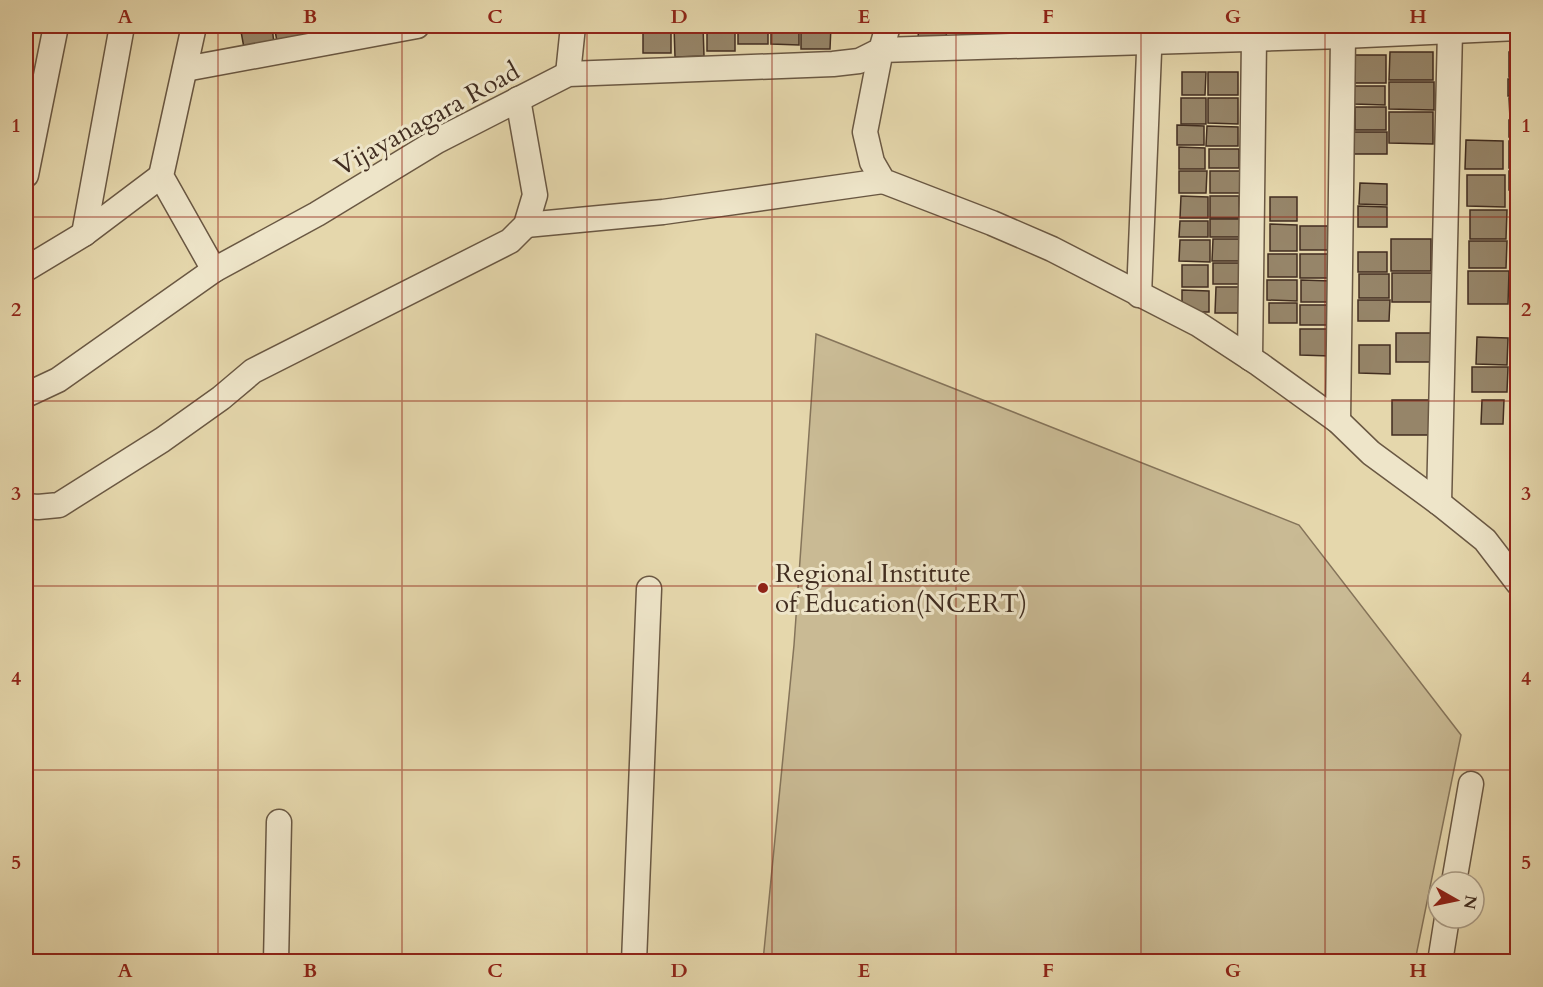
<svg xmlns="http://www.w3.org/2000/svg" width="1543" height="987" viewBox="0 0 1543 987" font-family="Cardo,serif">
  <rect width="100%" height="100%" fill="#e5d7ac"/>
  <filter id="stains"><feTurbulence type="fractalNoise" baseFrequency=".00333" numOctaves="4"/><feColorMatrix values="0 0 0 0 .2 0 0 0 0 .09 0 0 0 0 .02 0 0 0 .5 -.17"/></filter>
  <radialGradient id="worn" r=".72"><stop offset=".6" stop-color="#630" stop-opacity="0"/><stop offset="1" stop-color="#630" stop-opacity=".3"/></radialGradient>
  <!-- green -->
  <polygon fill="#c9ba94" stroke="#85745a" stroke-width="1.5" points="816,334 1299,525 1461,735 1415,961 763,961 794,645"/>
  <!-- building -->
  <g fill="#968569" stroke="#412d20" stroke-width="1.5">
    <polygon points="240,26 272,26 274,44 244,48"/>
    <polygon points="274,26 305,26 306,37 277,41"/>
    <rect x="643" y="26" width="28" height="27"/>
    <polygon points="674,26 703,26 704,56 675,57"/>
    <rect x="707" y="26" width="28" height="25"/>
    <rect x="738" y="26" width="30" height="18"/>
    <polygon points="771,26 799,26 799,45 771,44"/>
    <polygon points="801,26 831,26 830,49 801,49"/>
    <polygon points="919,26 947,26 946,39 918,38"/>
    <rect x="952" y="26" width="25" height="3"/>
    <rect x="981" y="26" width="29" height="6"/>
    <rect x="1014" y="26" width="28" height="9"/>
    <rect x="1045" y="26" width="28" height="7"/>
    <polygon points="1390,52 1433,52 1433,80 1389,80"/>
    <rect x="1509" y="52" width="9" height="25"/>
    <polygon points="1355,55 1386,55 1386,83 1354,83"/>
    <polygon points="1182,72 1206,72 1205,95 1182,95"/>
    <rect x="1208" y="72" width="30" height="23"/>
    <rect x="1508" y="79" width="10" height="17"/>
    <polygon points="1389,82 1434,82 1434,110 1389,109"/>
    <polygon points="1354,86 1385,86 1385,105 1354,104"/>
    <rect x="1181" y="98" width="25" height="26"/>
    <polygon points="1208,98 1238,98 1238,124 1208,123"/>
    <polygon points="1509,98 1518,98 1518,118 1510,118"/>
    <rect x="1355" y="107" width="31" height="23"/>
    <polygon points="1389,112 1433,112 1433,144 1389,143"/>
    <polygon points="1509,120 1518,121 1518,137 1509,137"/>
    <polygon points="1177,125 1204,126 1204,145 1177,145"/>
    <polygon points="1207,126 1238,127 1238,146 1206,146"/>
    <rect x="1354" y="132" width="33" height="22"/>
    <polygon points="1466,140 1503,141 1503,169 1465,169"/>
    <rect x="1509" y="141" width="9" height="27"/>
    <polygon points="1179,147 1205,148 1205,169 1179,169"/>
    <rect x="1209" y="149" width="30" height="19"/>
    <polygon points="1179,171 1207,171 1206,193 1179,193"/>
    <rect x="1210" y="171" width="30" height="22"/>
    <rect x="1509" y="171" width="9" height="19"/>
    <polygon points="1467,175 1505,175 1505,207 1467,206"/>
    <polygon points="1360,183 1387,184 1387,205 1359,204"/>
    <rect x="1510" y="193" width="8" height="23"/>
    <polygon points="1181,196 1208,197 1208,218 1180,218"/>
    <rect x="1210" y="196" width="29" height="22"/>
    <rect x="1270" y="197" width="27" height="24"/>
    <polygon points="1358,206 1387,207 1387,227 1358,227"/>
    <polygon points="1470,210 1507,210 1506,239 1470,239"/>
    <rect x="1511" y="218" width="7" height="19"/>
    <rect x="1210" y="219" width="30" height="18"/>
    <polygon points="1180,221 1208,221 1208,237 1179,237"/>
    <polygon points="1270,224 1297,225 1297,251 1270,251"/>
    <rect x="1300" y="226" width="31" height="24"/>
    <polygon points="1213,239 1242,239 1242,261 1212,261"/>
    <rect x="1391" y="239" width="40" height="32"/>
    <polygon points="1511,239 1518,239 1518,260 1510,260"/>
    <polygon points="1180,240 1210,240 1210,262 1179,261"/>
    <polygon points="1469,241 1507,241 1506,268 1469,268"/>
    <rect x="1358" y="252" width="29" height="20"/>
    <rect x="1268" y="254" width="29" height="23"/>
    <rect x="1300" y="254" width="31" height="24"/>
    <polygon points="1512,261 1518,261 1518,283 1512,282"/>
    <rect x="1213" y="263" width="29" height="21"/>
    <rect x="1182" y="265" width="26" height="22"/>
    <polygon points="1468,271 1509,271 1508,304 1468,304"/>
    <polygon points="1392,273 1434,273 1433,302 1392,302"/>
    <rect x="1359" y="274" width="30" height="24"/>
    <polygon points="1267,280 1297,280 1297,301 1267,300"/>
    <polygon points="1301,280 1332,281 1332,302 1301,302"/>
    <rect x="1511" y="284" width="7" height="22"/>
    <polygon points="1216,287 1243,287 1243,313 1215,313"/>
    <polygon points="1182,290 1209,291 1209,312 1182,312"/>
    <polygon points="1358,300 1390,300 1389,321 1358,321"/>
    <rect x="1269" y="303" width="28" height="20"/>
    <rect x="1300" y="305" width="32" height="20"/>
    <rect x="1510" y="309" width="8" height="23"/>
    <polygon points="1300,329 1330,329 1330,356 1300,355"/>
    <polygon points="1396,333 1438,333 1437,362 1396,362"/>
    <polygon points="1477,337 1508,338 1507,365 1476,364"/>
    <polygon points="1359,345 1390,345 1390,374 1359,373"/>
    <rect x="1511" y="361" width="7" height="22"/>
    <polygon points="1472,367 1508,367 1507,392 1472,392"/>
    <rect x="1512" y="387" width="6" height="19"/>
    <rect x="1392" y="400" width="44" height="35"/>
    <polygon points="1482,400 1504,400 1503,424 1481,424"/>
    <rect x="1512" y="408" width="6" height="18"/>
    <rect x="1512" y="430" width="6" height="21"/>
    <rect x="1511" y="453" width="7" height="20"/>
    <rect x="1511" y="476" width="7" height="21"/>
    <rect x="1511" y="501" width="7" height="25"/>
  </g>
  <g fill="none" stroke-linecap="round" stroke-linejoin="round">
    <!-- minor casing -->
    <g stroke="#6a5843" stroke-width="27">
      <g id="minor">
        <polyline points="194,26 161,176 214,270"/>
        <polyline points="1518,28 1343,36 881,50 865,132 872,162 883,181 992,223 1052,249 1198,324 1259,364 1338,421 1371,453 1439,503 1485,540 1518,583"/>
        <polyline points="185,69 417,26"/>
        <polyline points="568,74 573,26"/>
        <polyline points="26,175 56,26"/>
        <polyline points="526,225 663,212 883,181"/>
        <polyline points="84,234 122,26"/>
        <polyline points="26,269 84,234 161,176"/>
        <polyline points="1139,295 1150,28"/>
        <polyline points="1250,358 1254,39"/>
        <polyline points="26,395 58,380 214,270 317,214 437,141 568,74 833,64 859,61 881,50 888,26"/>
        <polyline points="1338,421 1343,36"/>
        <polyline points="1439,503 1450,31"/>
        <polyline points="26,506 38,507 59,505 162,440 221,398 253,371 510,241 526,225 535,195 518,99"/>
        <polyline points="1454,882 1471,784"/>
        <polyline points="276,962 279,822"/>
        <polyline points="634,962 649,589"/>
        <polyline points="1440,962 1447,918"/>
      </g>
    </g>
    <!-- minor -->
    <use href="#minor" stroke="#eee5c9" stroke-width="24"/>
  </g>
  <!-- grid -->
  <path fill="none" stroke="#8f2418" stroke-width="1.5" stroke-opacity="0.55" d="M218,26V962M402,26V962M587,26V962M772,26V962M956,26V962M1141,26V962M1325,26V962M26,217H1518M26,401H1518M26,586H1518M26,770H1518"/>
  <!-- markers -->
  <circle fill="#8f2418" stroke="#eee5c9" stroke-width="2" cx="763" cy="588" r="6"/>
  <g text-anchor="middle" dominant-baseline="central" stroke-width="6" stroke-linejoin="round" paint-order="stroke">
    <!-- street labels -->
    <g font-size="26" fill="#412d20" stroke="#eee5c9">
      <text transform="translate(427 119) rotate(-29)">Vijayanagara Road</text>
    </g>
    <!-- poi labels -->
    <g font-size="26" fill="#412d20" stroke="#eee5c9" text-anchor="start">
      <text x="775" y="573">Regional Institute<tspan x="775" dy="30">of Education(NCERT)</tspan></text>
    </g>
  </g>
  <!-- margin -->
  <rect width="1543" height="987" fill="none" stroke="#e5d7ac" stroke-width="66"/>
  <!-- north arrow -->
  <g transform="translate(1456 900) rotate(99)"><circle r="28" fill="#eee5c9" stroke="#a99b85" stroke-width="1.5"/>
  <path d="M0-4.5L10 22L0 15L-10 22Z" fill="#8f2418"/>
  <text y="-9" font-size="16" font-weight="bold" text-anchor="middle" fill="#412d20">N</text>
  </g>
  <rect x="33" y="33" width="1477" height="921" fill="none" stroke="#8f2418" stroke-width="2"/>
  <g font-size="20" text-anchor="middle" font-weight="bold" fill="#8f2418">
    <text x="125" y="23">A</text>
    <text x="310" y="23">B</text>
    <text x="495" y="23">C</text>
    <text x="679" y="23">D</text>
    <text x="864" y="23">E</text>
    <text x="1048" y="23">F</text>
    <text x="1233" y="23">G</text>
    <text x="1418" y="23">H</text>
    <text x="16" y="132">1</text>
    <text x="1526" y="132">1</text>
    <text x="16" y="316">2</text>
    <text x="1526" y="316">2</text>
    <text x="16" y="500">3</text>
    <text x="1526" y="500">3</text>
    <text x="16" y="685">4</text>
    <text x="1526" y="685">4</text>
    <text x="16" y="869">5</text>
    <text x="1526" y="869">5</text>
    <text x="125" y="977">A</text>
    <text x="310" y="977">B</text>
    <text x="495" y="977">C</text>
    <text x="679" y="977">D</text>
    <text x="864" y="977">E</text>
    <text x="1048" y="977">F</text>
    <text x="1233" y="977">G</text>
    <text x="1418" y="977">H</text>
  </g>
  <rect width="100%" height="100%" filter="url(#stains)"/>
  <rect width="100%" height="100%" fill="url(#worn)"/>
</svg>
